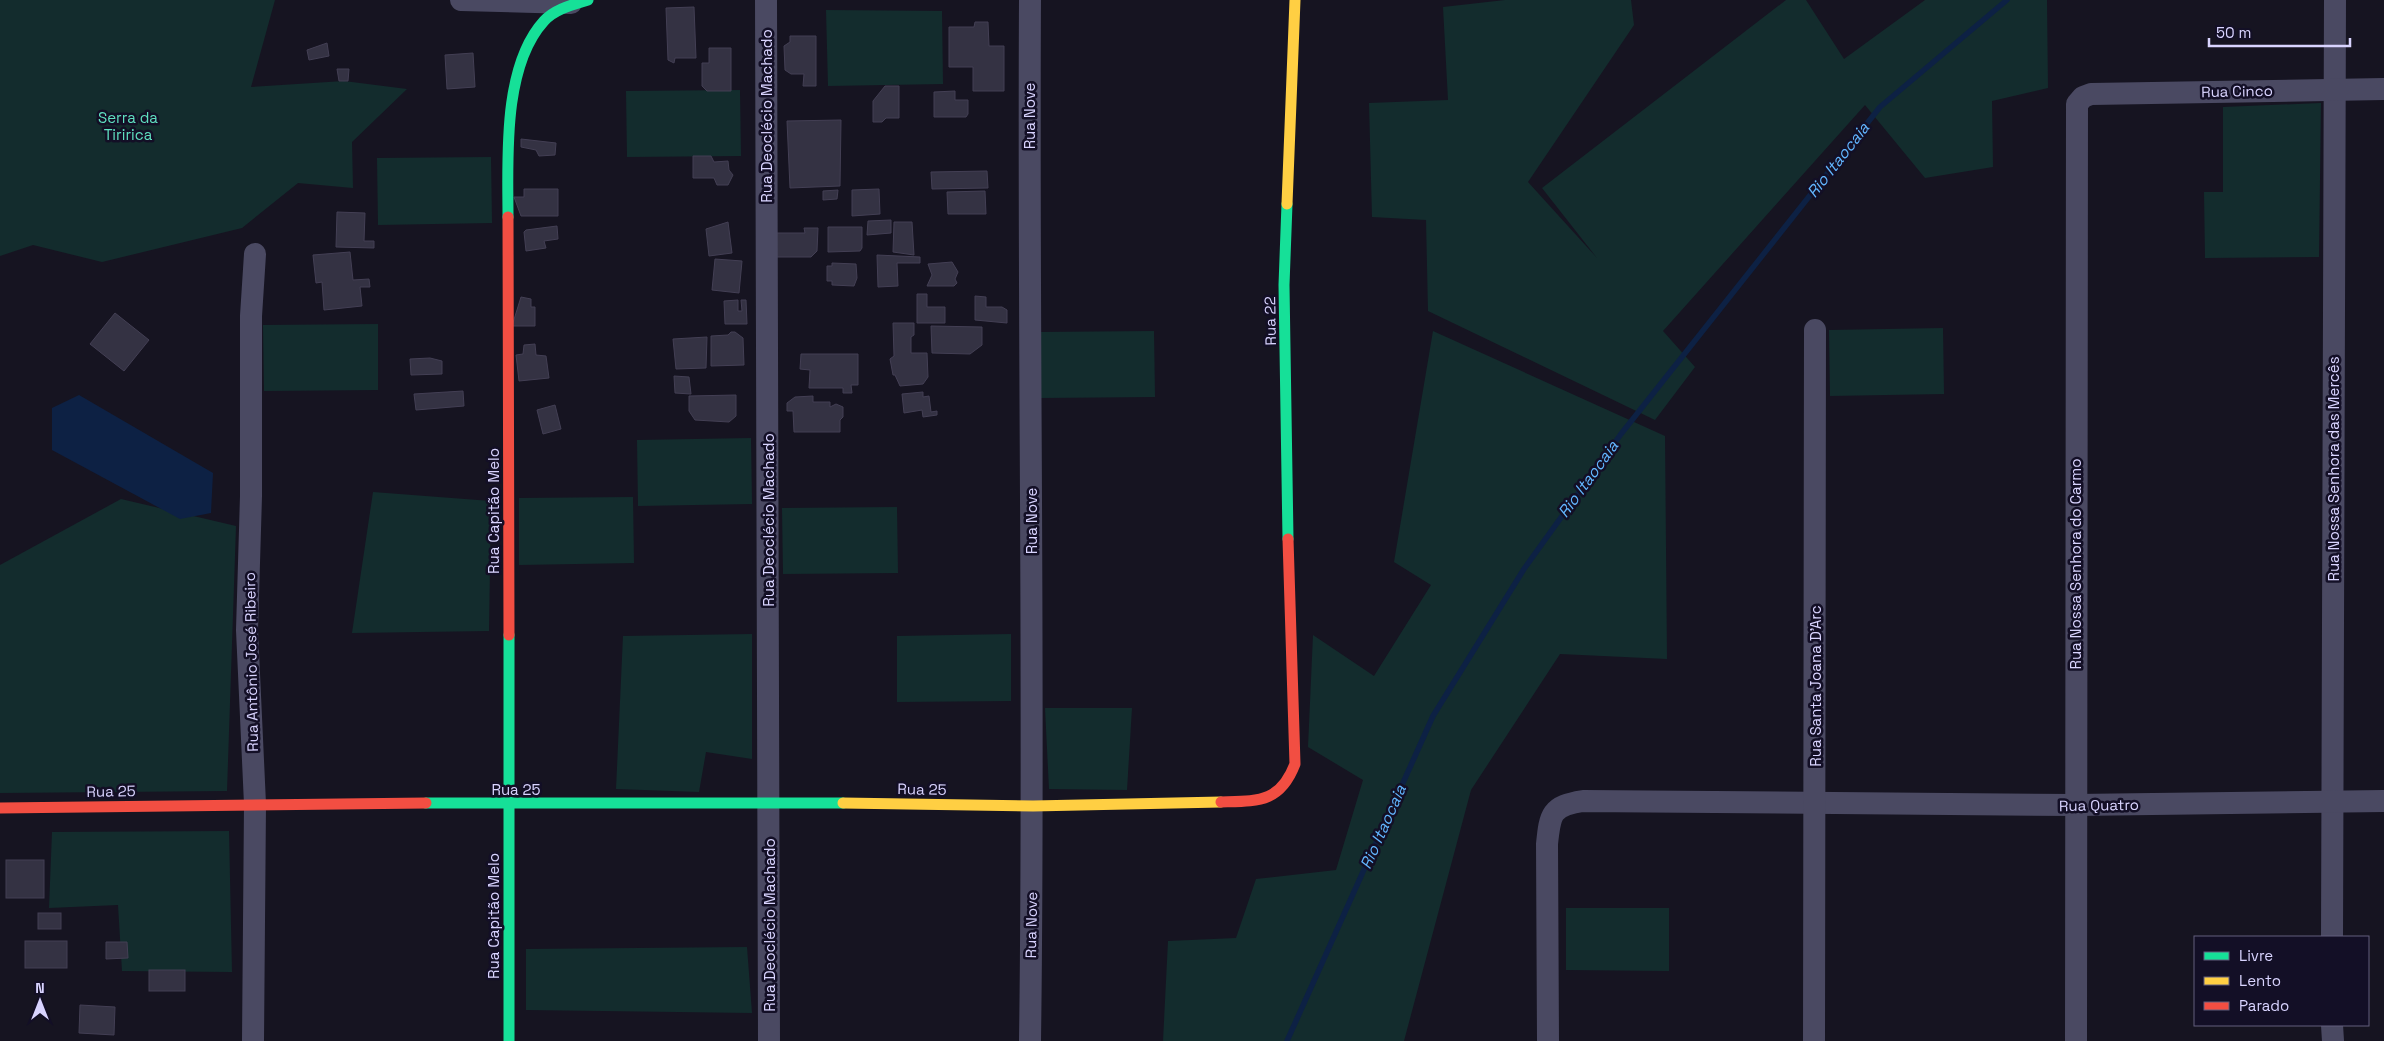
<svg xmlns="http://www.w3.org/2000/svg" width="2384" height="1041" viewBox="0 0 2384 1041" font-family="'Space Grotesk',sans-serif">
  <rect width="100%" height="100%" fill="#161421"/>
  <!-- green -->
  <g fill="#132c2d">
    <polygon points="0,0 275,0 251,87 344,81 407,89 352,142 353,188 298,183 242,228 102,262 33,245 0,256"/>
    <polygon points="1505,0 1631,0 1634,25 1528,182 1597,258 1542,188 1786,0 1806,0 1844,59 1925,0 2047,0 2048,88 1992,101 1993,167 1925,178 1865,105 1663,331 1695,367 1655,420 1428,311 1426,220 1372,217 1369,103 1448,100 1443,7"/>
    <polygon points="826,10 942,11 943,84 828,86"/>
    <polygon points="740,90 741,156 627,157 626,91"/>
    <polygon points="2321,103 2319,257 2205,258 2204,192 2223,192 2223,107"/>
    <polygon points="491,157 492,223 378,225 377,158"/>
    <polygon points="378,324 378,390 264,391 263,325"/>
    <polygon points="1943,328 1944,394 1830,396 1829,330"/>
    <polygon points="1154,331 1155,397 1041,398 1040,332"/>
    <polygon points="1433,331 1665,436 1667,659 1560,654 1471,790 1404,1041 1163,1041 1168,941 1236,938 1256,879 1336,870 1363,780 1308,747 1313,635 1374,676 1431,585 1394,562"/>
    <polygon points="751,438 752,504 638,506 637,440"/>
    <polygon points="373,492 491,501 489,631 352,633"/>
    <polygon points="633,497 634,563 519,565 519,498"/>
    <polygon points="121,499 236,526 227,791 0,793 0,565"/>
    <polygon points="897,507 898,573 783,574 782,508"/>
    <polygon points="752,634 752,759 706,752 699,792 616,789 623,636"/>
    <polygon points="1011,634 1011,701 897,702 897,636"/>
    <polygon points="1045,708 1132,708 1127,790 1049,789"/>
    <polygon points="229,831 232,972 122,971 118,905 49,908 52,832"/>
    <polygon points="1566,908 1669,908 1669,971 1566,970"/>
    <polygon points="747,947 752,1013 526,1010 526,949"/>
  </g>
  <!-- water -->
  <polygon fill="#0d2144" points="79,395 213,473 211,513 180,519 52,450 52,408"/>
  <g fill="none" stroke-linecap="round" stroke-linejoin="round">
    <!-- stream -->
    <polyline stroke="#0d2144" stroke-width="5.5" points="1287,1041 1433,716 1524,569 1621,434 1880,107 2007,0"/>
  </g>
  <!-- building -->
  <g fill="#343243" stroke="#433f54">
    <polygon points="694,7 696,58 675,58 674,63 668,60 666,8"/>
    <polygon points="975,22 988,22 989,46 1004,46 1004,91 973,91 973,67 949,67 949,27 974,27"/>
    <polygon points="790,36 816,36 816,86 803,86 804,74 791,74 785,70 784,46 790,42"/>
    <polygon points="327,43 329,56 309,60 307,50"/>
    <polygon points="709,48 731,48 731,91 707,91 702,86 702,63 709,63"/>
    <polygon points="473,53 475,87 447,89 445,55"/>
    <polygon points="337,69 349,69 348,81 339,81"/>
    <polygon points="885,86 899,86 899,118 886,118 882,122 873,122 873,101"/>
    <polygon points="955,91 955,100 968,100 968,114 966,117 934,117 934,92"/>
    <polygon points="841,120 840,186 790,188 787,121"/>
    <polygon points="521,139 556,143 555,155 539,156 536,150 521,147"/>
    <polygon points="693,156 711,156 714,162 728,161 729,170 733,175 728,185 717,185 714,178 693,178"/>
    <polygon points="987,171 988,188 932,189 931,172"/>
    <polygon points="524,189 558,189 558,216 521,216 514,197 524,197"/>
    <polygon points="879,189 880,214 852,216 852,190"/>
    <polygon points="838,190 837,199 823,200 823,191"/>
    <polygon points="985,191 986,214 948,214 947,192"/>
    <polygon points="337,212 365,213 364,241 374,241 374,248 336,247"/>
    <polygon points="891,220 891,233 867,235 868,221"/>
    <polygon points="728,222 732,253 709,256 706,229"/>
    <polygon points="894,222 912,222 914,255 893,252"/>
    <polygon points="557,226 558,239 544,241 546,248 526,251 524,232 526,230"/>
    <polygon points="828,227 862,227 862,248 860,251 828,252"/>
    <polygon points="804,228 818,228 817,251 811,257 775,257 775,233 805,233"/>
    <polygon points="350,252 353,280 369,279 370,287 360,287 362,306 324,310 322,282 316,283 313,255"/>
    <polygon points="877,255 920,257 920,263 897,263 898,286 878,287"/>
    <polygon points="715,259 742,261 739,293 712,290"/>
    <polygon points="952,262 958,272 955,279 957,283 954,286 927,286 932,275 928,264"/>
    <polygon points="832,263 856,264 857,278 854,286 832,285 832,281 827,281 827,266 832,266"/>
    <polygon points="917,294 927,294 927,307 945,307 945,323 917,323"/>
    <polygon points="975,296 986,297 986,307 1002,307 1007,310 1007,323 975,320"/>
    <polygon points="521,297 531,299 531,307 535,307 535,326 512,326"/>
    <polygon points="738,300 738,311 742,311 741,300 746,300 747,324 725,324 724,301"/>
    <polygon points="115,313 149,340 124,371 90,344"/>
    <polygon points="893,323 914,323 914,335 911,337 911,353 927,353 928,377 923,384 900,386 895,375 893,375 890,359 894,356"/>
    <polygon points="931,326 982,327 982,345 970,354 932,353"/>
    <polygon points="731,332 735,332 743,338 744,365 711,366 711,336 728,335"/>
    <polygon points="707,337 706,368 676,369 673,339"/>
    <polygon points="535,344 536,355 546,356 549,378 519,381 516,355 523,354 524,345"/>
    <polygon points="801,354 858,354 858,385 851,385 852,393 843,393 843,388 809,388 810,370 800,369"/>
    <polygon points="430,358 442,361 442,374 411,375 410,359"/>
    <polygon points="674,376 689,377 691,394 675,393"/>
    <polygon points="463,391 464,406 416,410 414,394"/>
    <polygon points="923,392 923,397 929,396 931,412 937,411 937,415 923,417 922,410 904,413 902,394"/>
    <polygon points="736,395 736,416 729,422 695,420 689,411 689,396"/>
    <polygon points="813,396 813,402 830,402 830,407 836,404 843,407 843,417 840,420 840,432 794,432 793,411 787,411 787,403 795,397"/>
    <polygon points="555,405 561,429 543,434 537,410"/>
    <rect x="6" y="860" width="38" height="38"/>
    <rect x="38" y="913" width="23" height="16"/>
    <rect x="25" y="941" width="42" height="27"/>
    <polygon points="106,942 127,942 128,958 106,959"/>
    <rect x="149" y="970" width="36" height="21"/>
    <polygon points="80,1005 115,1007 114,1035 79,1033"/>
  </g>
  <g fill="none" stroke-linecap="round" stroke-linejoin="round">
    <!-- street -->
    <g stroke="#4a4962" stroke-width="22">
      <polyline points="461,0 571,3"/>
      <polyline points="766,0 769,1041"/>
      <polyline points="2332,937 2335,0"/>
      <polyline points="2332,1025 2333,1041"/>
      <polyline points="253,1041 255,804 247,630 251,496 251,316 255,254"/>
      <path d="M1030,1041C1035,694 1028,347 1030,0"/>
      <path d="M1548,1041L1547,844C1550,814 1551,806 1583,801L2076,805L2384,801"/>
      <polyline points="1814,1041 1815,330"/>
      <polyline points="2076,1041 2077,104 2083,97 2091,94 2384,89"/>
    </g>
    <!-- fast -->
    <g stroke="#16e098" stroke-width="11">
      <polyline points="1287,204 1284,285 1288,539"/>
      <path d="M508,217C508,160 502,67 544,21C555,9 572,5 588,0"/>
      <polyline points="509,635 509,1041"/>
      <polyline points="426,803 843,803"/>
    </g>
    <!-- slow -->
    <g stroke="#ffcf43" stroke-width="11">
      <polyline points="1287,204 1295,0"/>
      <polyline points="843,803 1033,806 1221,802"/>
    </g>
    <!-- jam -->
    <g stroke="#f24e42" stroke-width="11">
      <polyline points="508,217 509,635"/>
      <path d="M1221,802C1258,801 1280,803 1295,764L1288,539"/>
      <polyline points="0,808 426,803"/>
    </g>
  </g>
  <g text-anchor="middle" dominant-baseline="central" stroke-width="5" stroke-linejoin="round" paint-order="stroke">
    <!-- street labels -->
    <g font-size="15" fill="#d9d4ff" stroke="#130f26">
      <text transform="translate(2237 91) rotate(-1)">Rua Cinco</text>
      <text transform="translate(766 116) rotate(-90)">Rua Deoclécio Machado</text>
      <text transform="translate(1029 116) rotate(-90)">Rua Nove</text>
      <text transform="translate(1270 321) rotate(-91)">Rua 22</text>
      <text transform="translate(2333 469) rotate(-90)">Rua Nossa Senhora das Mercês</text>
      <text transform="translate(493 511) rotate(-90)">Rua Capitão Melo</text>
      <text transform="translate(768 520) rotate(-90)">Rua Deoclécio Machado</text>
      <text transform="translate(1031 521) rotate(-90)">Rua Nove</text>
      <text transform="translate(2075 564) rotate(-90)">Rua Nossa Senhora do Carmo</text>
      <text transform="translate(251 662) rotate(-91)">Rua Antônio José Ribeiro</text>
      <text transform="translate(1815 686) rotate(-90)">Rua Santa Joana D'Arc</text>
      <text x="516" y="789">Rua 25</text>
      <text transform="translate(922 789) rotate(1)">Rua 25</text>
      <text transform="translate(111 791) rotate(-1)">Rua 25</text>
      <text transform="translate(2099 805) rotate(-1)">Rua Quatro</text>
      <text transform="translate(493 916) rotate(-90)">Rua Capitão Melo</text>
      <text transform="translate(769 925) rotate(-90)">Rua Deoclécio Machado</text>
      <text transform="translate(1031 925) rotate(-89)">Rua Nove</text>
    </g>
    <!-- park labels -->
    <g font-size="15" fill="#5fe0c0" stroke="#130f26">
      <text x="128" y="117">Serra da<tspan x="128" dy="17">Tiririca</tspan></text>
    </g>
    <!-- water labels -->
    <g font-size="16" font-style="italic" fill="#62b6ff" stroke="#130f26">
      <text transform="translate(1838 160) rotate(-52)">Rio Itaocaia</text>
      <text transform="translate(1588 479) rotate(-54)">Rio Itaocaia</text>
      <text transform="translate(1383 827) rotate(-66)">Rio Itaocaia</text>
    </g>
  </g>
  <!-- legend -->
  <rect x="2194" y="936" width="175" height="90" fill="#130f26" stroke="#625e7d"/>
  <rect x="2204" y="952" width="25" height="8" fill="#16e098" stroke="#625e7d"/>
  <text x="2239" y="961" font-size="15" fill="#d9d4ff">Livre</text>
  <rect x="2204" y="977" width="25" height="8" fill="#ffcf43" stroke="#625e7d"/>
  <text x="2239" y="986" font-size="15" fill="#d9d4ff">Lento</text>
  <rect x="2204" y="1002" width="25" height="8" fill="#f24e42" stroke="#625e7d"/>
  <text x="2239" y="1011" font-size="15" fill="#d9d4ff">Parado</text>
  <!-- north arrow -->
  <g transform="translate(40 1001)" stroke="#130f26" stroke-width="4" paint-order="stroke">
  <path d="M0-4L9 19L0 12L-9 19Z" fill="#d9d4ff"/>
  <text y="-8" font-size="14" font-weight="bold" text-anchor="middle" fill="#d9d4ff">N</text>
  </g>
  <!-- scale -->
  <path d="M2209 38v8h141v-8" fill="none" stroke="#d9d4ff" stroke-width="2.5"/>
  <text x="2216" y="38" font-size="15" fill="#d9d4ff" stroke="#130f26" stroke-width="4" paint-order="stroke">50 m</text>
</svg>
